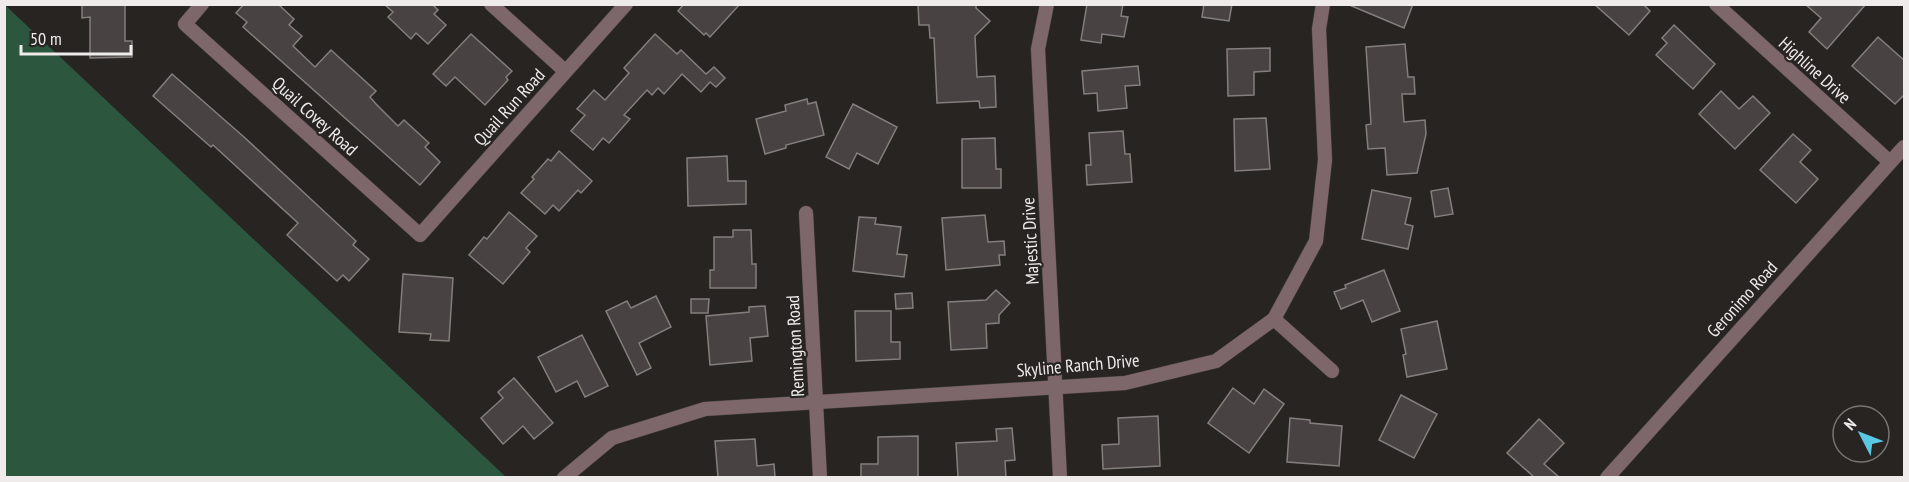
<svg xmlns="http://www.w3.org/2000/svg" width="1909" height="482" viewBox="0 0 1909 482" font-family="'PT Sans Narrow',sans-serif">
  <rect width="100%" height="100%" fill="#282422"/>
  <!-- green -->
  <polygon fill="#2c563d" points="5,5 506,477 5,477"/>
  <!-- building -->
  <g fill="#484342" stroke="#847e7d" stroke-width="1.5">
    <polygon points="82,4 125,4 125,41 132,41 132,57 90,58 90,17 82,18"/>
    <polygon points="244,4 278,4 294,19 289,25 302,36 293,46 315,67 331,50 376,91 370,97 376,104 398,126 404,120 429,143 425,147 440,162 420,185 243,27 247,22 236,13"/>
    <polygon points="384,4 432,4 438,10 434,14 446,25 428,44 416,33 411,39 388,17 393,12"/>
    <polygon points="684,4 740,4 710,37 706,33 704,35 678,11"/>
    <polygon points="918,4 976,4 976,8 990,21 975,36 977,77 995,76 996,107 980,108 979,101 937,103 934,38 930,38 929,25 919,25"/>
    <polygon points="1087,4 1123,4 1121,16 1128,17 1124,37 1102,34 1101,43 1081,40"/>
    <polygon points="1204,4 1232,4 1229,21 1202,17"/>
    <polygon points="1347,4 1413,4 1404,28"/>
    <polygon points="1594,4 1643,4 1650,11 1629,35"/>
    <polygon points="1805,4 1866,4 1827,49 1809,32 1821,18"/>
    <polygon points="1674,25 1715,64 1693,89 1656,55 1667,43 1662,38"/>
    <polygon points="471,34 512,71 506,77 508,80 485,105 455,77 446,86 433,74"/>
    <polygon points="655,34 677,54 681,50 706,74 714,67 725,78 716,87 710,82 701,92 682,74 664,94 658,88 652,95 647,90 624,115 630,119 609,143 603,138 593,150 571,131 585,115 577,109 594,90 605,100 629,73 624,68"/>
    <polygon points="1878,37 1905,61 1905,94 1895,104 1852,66"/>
    <polygon points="1405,44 1408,77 1414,77 1415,94 1402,94 1404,122 1425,120 1426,134 1417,173 1387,175 1385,148 1368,149 1366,125 1371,124 1366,47"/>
    <polygon points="1270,48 1270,71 1254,72 1254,95 1228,96 1227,49"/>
    <polygon points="1138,66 1140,85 1125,86 1127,108 1098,111 1097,93 1084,94 1082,71"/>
    <polygon points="172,74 244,137 356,241 353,245 369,259 349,281 343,275 337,281 287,235 298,223 213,145 211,147 153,96"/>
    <polygon points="1721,91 1739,109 1753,96 1770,113 1735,149 1699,114"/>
    <polygon points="807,99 808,104 816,102 824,135 786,145 786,148 765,154 756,119 786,111 785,105"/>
    <polygon points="853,104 897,127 878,164 857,153 849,169 826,157"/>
    <polygon points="1266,118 1270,169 1235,171 1234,119"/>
    <polygon points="1123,131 1125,154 1130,154 1132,182 1087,185 1086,165 1091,165 1089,133"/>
    <polygon points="1793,134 1811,150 1800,162 1818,179 1796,203 1760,170"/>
    <polygon points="995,138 996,169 1001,169 1001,188 962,188 962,139"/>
    <polygon points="559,151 592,181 581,193 578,190 559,211 553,205 545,214 521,193 534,179 532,177 548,159 551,161"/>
    <polygon points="727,156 728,181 746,181 746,204 688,206 687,158"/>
    <polygon points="1448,188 1453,214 1435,217 1431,191"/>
    <polygon points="1372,190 1411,198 1405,224 1413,226 1408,249 1362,239"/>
    <polygon points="509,212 537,236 526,248 530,252 503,284 469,255 484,237 487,239"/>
    <polygon points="985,215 988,242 1004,241 1005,255 999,255 1000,265 946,270 942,218"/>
    <polygon points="859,217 876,218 875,224 901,227 897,254 907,255 904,277 853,271"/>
    <polygon points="733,230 751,230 752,264 756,264 756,288 710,288 710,270 714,270 714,237 733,237"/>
    <polygon points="1384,270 1400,311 1372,322 1363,300 1341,309 1334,292 1346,288 1345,285"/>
    <polygon points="403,274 453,278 449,341 430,340 431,334 399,332"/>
    <polygon points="996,290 1010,303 999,315 999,323 986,324 987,348 951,350 948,302 986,300"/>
    <polygon points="912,293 913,308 896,309 895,294"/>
    <polygon points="656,296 671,327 639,343 651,368 637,375 606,311 627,301 631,308"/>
    <polygon points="691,299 709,299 708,313 691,313"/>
    <polygon points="765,306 768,336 750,338 752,361 710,365 706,316 749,312 749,307"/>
    <polygon points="855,311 891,311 891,342 900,342 900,359 856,361"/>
    <polygon points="1437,321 1447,369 1407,377 1403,355 1406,354 1401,329"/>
    <polygon points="582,335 608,386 585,397 577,381 556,392 538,357"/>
    <polygon points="514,378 553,423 534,439 523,426 503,444 481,418 503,398 498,392"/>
    <polygon points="1233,388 1254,404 1264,389 1284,404 1249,453 1208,423"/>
    <polygon points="1401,395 1437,414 1414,458 1379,440"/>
    <polygon points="1158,416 1160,466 1103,469 1102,445 1119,444 1118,418"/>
    <polygon points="1290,418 1310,420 1310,423 1342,426 1339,466 1287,462"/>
    <polygon points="1539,419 1564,443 1544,464 1559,477 1534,477 1507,453"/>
    <polygon points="1012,428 1015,460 1005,461 1006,477 958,477 956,443 997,441 996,429"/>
    <polygon points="918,436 918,477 861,477 861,464 878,464 878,437"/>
    <polygon points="755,439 757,466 774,464 775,477 718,477 715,441"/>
  </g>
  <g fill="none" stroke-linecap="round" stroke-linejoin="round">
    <!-- minor casing -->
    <g stroke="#44403e" stroke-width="15">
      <g id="minor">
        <polyline points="202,4 185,24 420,235 626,4"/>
        <polyline points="491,4 565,71"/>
        <polyline points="1047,4 1038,49 1060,478"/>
        <polyline points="1716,4 1890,162"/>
        <polyline points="806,213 820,478"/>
        <polyline points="1274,319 1332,371"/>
        <polyline points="564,478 612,438 705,409 1125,383 1216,361 1274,319 1316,241 1325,160 1319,29 1323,4"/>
        <polyline points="1607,478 1904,147"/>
      </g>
    </g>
    <!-- minor -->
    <use href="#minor" stroke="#7e676b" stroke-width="14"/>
  </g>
  <g text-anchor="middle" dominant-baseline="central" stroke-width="4.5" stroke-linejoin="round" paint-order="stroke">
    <!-- street labels -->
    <g font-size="18" fill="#eeebea" stroke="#282422">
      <text transform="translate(1815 70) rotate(42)">Highline Drive</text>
      <text transform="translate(509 107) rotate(-48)">Quail Run Road</text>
      <text transform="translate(315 116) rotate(42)">Quail Covey Road</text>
      <text transform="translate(1030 241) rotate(-93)">Majestic Drive</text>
      <text transform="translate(1742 299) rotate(-48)">Geronimo Road</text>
      <text transform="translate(795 346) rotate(-93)">Remington Road</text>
      <text transform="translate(1078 365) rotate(-5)">Skyline Ranch Drive</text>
    </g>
  </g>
  <!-- border -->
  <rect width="1909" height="482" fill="none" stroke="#eeebea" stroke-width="12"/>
  <!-- north arrow -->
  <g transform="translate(1861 434) rotate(312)"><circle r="28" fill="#282422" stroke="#777472" stroke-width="1.5"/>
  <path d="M0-4.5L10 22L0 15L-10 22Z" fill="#58c8e4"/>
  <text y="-9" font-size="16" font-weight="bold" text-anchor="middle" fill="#eeebea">N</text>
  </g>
  <!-- scale -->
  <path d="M21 45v9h110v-9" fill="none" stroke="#eeebea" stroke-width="3"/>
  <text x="30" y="45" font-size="18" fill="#eeebea" stroke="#282422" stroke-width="4.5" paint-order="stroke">50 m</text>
</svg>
